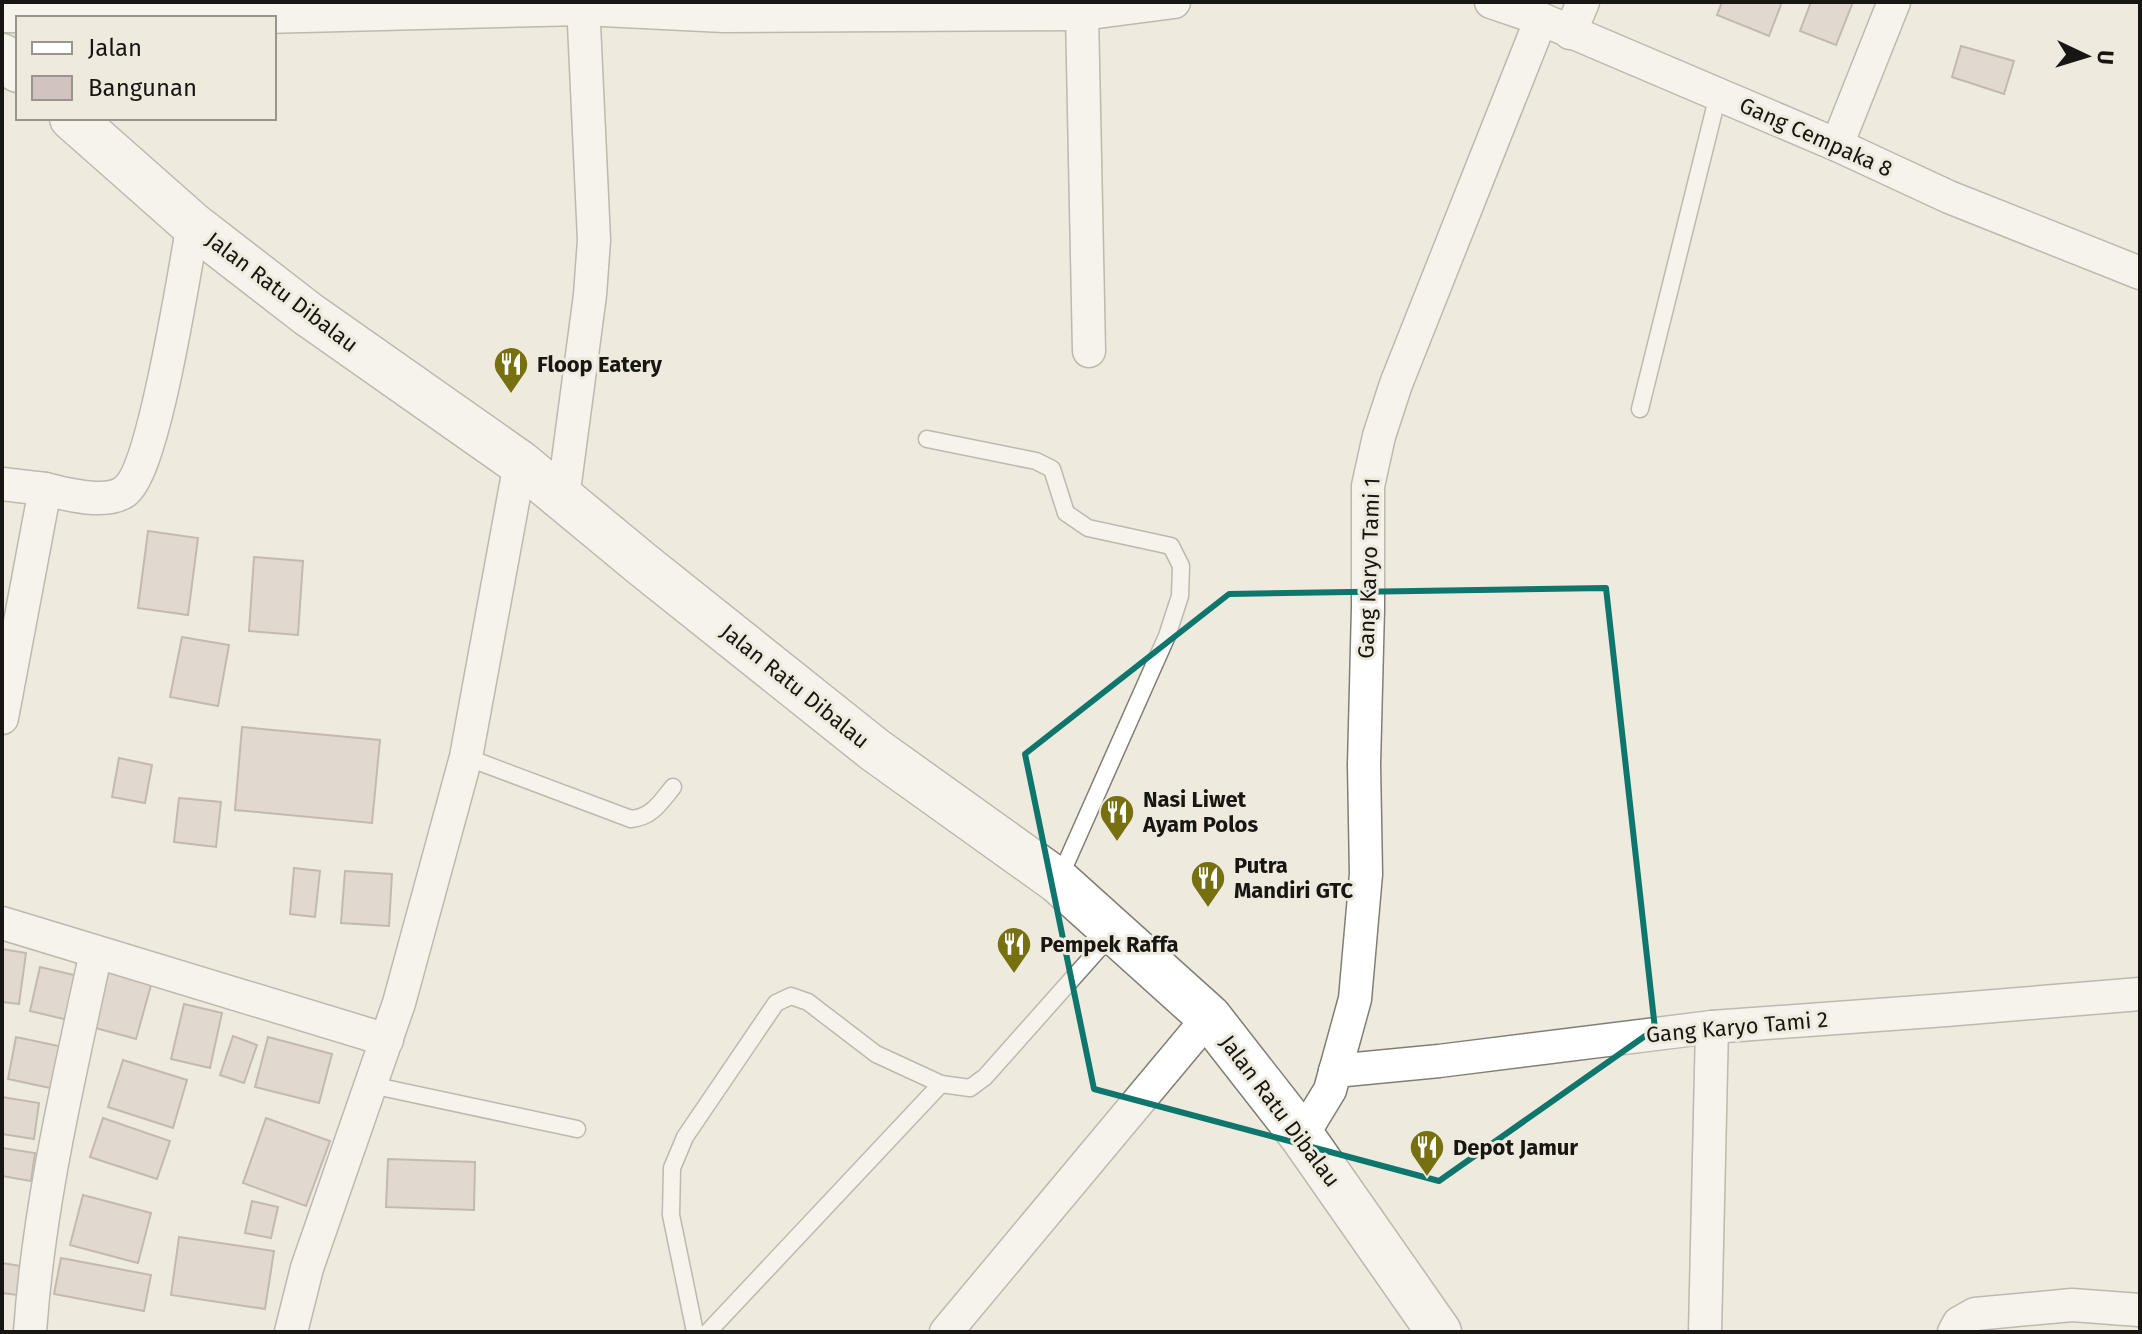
<svg xmlns="http://www.w3.org/2000/svg" width="2142" height="1334" viewBox="0 0 2142 1334" font-family="'Fira Sans',sans-serif">
  <rect width="100%" height="100%" fill="#eeeade"/>
  <!-- building -->
  <g fill="#d1c3bf" stroke="#8c7f7b" stroke-width="2">
    <polygon points="1722,2 1782,2 1769,36 1717,15"/>
    <polygon points="1811,2 1853,2 1836,45 1800,31"/>
    <polygon points="1961,46 2014,61 2004,94 1952,77"/>
    <polygon points="148,531 198,538 188,615 138,608"/>
    <polygon points="254,557 303,561 298,635 249,631"/>
    <polygon points="182,637 229,645 218,706 170,697"/>
    <polygon points="242,727 380,740 372,823 235,810"/>
    <polygon points="119,758 152,765 145,803 112,797"/>
    <polygon points="179,798 221,802 216,847 174,842"/>
    <polygon points="294,868 320,871 315,917 290,914"/>
    <polygon points="345,871 392,874 389,926 341,923"/>
    <polygon points="2,949 26,953 19,1004 2,1002"/>
    <polygon points="109,965 153,978 136,1039 92,1027"/>
    <polygon points="40,967 78,976 68,1020 30,1011"/>
    <polygon points="184,1004 222,1013 210,1068 171,1059"/>
    <polygon points="233,1036 257,1045 244,1083 220,1075"/>
    <polygon points="16,1037 63,1047 55,1089 8,1079"/>
    <polygon points="268,1037 332,1054 319,1103 255,1087"/>
    <polygon points="123,1060 187,1080 173,1128 108,1107"/>
    <polygon points="2,1097 39,1103 34,1139 2,1134"/>
    <polygon points="103,1118 170,1141 157,1179 90,1157"/>
    <polygon points="266,1118 330,1141 306,1206 243,1183"/>
    <polygon points="2,1148 35,1153 31,1181 2,1176"/>
    <polygon points="388,1159 475,1162 474,1210 386,1207"/>
    <polygon points="83,1195 151,1213 138,1263 70,1245"/>
    <polygon points="252,1201 278,1207 271,1238 245,1233"/>
    <polygon points="179,1237 274,1251 265,1309 171,1295"/>
    <polygon points="61,1258 151,1275 144,1311 54,1294"/>
    <polygon points="2,1263 21,1266 17,1295 2,1293"/>
  </g>
  <g fill="none" stroke-linecap="round" stroke-linejoin="round">
    <!-- service casing -->
    <g stroke="#827e74" stroke-width="19">
      <g id="service">
        <polyline points="1640,409 1718,95"/>
        <polyline points="927,439 1036,461 1052,469 1066,513 1088,528 1171,546 1181,566 1180,596 1167,636 1059,879"/>
        <path d="M466,757L631,819C652,817 660,803 673,787"/>
        <polyline points="371,1085 577,1129"/>
        <polyline points="695,1332 671,1215 672,1168 685,1137 776,1003 791,996 808,1002 876,1054 941,1084 970,1088 985,1077 1113,933"/>
        <polyline points="708,1332 941,1084"/>
      </g>
    </g>
    <!-- minor casing -->
    <g stroke="#827e74" stroke-width="35">
      <g id="minor">
        <polyline points="1491,2 1541,19 1837,145 1949,197 2140,273"/>
        <polyline points="1082,14 1089,351"/>
        <polyline points="2,16 224,18 582,9 724,16 1082,14 1174,2"/>
        <polyline points="1570,33 1583,2"/>
        <polyline points="1837,145 1894,2"/>
        <polyline points="2,484 45,489"/>
        <polyline points="563,498 590,295 594,240 583,2"/>
        <path d="M2,718L45,489C65,494 105,505 124,492C155,471 184,270 193,225"/>
        <polyline points="2,923 387,1040"/>
        <polyline points="1335,1071 1439,1061 1712,1027 1946,1010 2140,994"/>
        <polyline points="1302,1136 1330,1090 1355,999 1366,874 1364,765 1368,608 1368,486 1379,436 1396,384 1541,19"/>
        <path d="M30,1332C39,1203 69,1078 96,952"/>
        <polyline points="291,1332 307,1268 399,1003 466,757 520,463"/>
        <polyline points="946,1332 1209,1017"/>
        <polyline points="1705,1332 1712,1027"/>
        <polyline points="1954,1332 1959,1323 1975,1314 2072,1305 2139,1310"/>
      </g>
    </g>
    <!-- secondary casing -->
    <g stroke="#827e74" stroke-width="47">
      <g id="secondary">
        <polyline points="2,56 18,70"/>
        <polyline points="72,118 193,225 308,314 520,463 642,564 875,750 1058,881 1209,1017 1302,1136 1439,1332"/>
      </g>
    </g>
    <!-- service -->
    <use href="#service" stroke="#fff" stroke-width="16"/>
    <!-- minor -->
    <use href="#minor" stroke="#fff" stroke-width="32"/>
    <!-- secondary -->
    <use href="#secondary" stroke="#fff" stroke-width="44"/>
  </g>
  <!-- marked area -->
  <path d="M0 0H2142V1334H0ZM1606,588L1655,1029L1439,1181L1094,1089L1025,754L1229,594Z" fill="#eeeade" fill-opacity=".55" fill-rule="evenodd"/>
  <path fill="none" stroke="#0f766e" stroke-width="6" stroke-linejoin="round" d="M1606,588L1655,1029L1439,1181L1094,1089L1025,754L1229,594Z"/>
  <!-- icons -->
  <defs>
    <g id="restaurant-pin" transform="scale(1.8)"><path d="M0 17L-7.5 6A9.5 9.5 0 1 1 7.5 6Z" fill="#777010" stroke="#eeeade"/><path d="M-5-6h1v4h1v-4h1v4h1v-4h1v5L-1.5 .5V6h-2V.5L-5-1ZM5-6V6H3V1.5H1.5Q1.5-4 5-6Z" fill="#fff"/></g>
  </defs>
  <g fill-rule="evenodd">
    <use href="#restaurant-pin" x="511" y="364"/>
    <use href="#restaurant-pin" x="1117" y="812"/>
    <use href="#restaurant-pin" x="1208" y="878"/>
    <use href="#restaurant-pin" x="1014" y="944"/>
    <use href="#restaurant-pin" x="1427" y="1147"/>
  </g>
  <g text-anchor="middle" dominant-baseline="central" stroke-width="6" stroke-linejoin="round" paint-order="stroke">
    <!-- street labels -->
    <g font-size="22" fill="#171612" stroke="#eeeade">
      <text transform="translate(1816 137) rotate(24)">Gang Cempaka 8</text>
      <text transform="translate(282 292) rotate(37)">Jalan Ratu Dibalau</text>
      <text transform="translate(1369 568) rotate(-88)">Gang Karyo Tami 1</text>
      <text transform="translate(795 686) rotate(39)">Jalan Ratu Dibalau</text>
      <text transform="translate(1737 1027) rotate(-5)">Gang Karyo Tami 2</text>
      <text transform="translate(1280 1111) rotate(53)">Jalan Ratu Dibalau</text>
    </g>
    <!-- poi labels -->
    <g font-size="22" font-weight="bold" fill="#171612" stroke="#eeeade" text-anchor="start">
      <text x="537" y="364">Floop Eatery</text>
      <text x="1143" y="799">Nasi Liwet<tspan x="1143" dy="25">Ayam Polos</tspan></text>
      <text x="1234" y="865">Putra<tspan x="1234" dy="25">Mandiri GTC</tspan></text>
      <text x="1040" y="944">Pempek Raffa</text>
      <text x="1453" y="1147">Depot Jamur</text>
    </g>
  </g>
  <!-- border -->
  <rect width="2142" height="1334" fill="none" stroke="#171612" stroke-width="8"/>
  <!-- legend -->
  <rect x="16" y="16" width="260" height="104" fill="#eeeade" stroke="#98958c" stroke-width="2"/>
  <rect x="32" y="42" width="40" height="12" fill="#ffffff" stroke="#98958c" stroke-width="2"/>
  <text x="88" y="56" font-size="24" fill="#171612">Jalan</text>
  <rect x="32" y="76" width="40" height="24" fill="#d1c3bf" stroke="#98958c" stroke-width="2"/>
  <text x="88" y="96" font-size="24" fill="#171612">Bangunan</text>
  <!-- north arrow -->
  <g transform="translate(2086 56) rotate(94)" stroke="#eeeade" stroke-width="6" paint-order="stroke">
  <path d="M0-6L14 30L0 20L-14 30Z" fill="#171612"/>
  <text y="-12" font-size="22" font-weight="bold" text-anchor="middle" fill="#171612">U</text>
  </g>
</svg>
